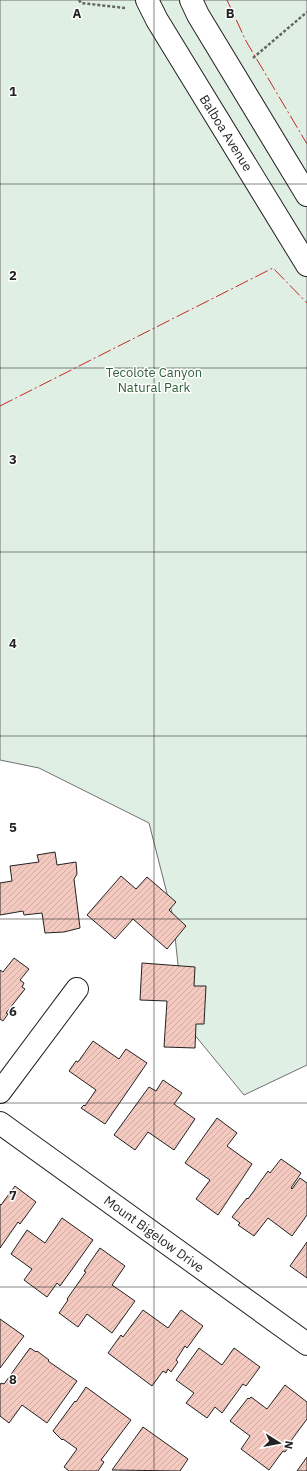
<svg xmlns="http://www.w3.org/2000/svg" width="307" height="1471" viewBox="0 0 307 1471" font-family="'IBM Plex Sans',sans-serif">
  <defs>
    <pattern id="building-hatch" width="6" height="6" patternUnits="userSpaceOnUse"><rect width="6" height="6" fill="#f3c9c0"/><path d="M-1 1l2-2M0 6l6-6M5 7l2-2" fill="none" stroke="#d0aca5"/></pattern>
  </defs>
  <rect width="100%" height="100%" fill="#fff"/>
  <!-- green -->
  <polygon fill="#e0efe3" stroke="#6f6f6f" points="0,0 307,0 307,1065 244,1095 184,1022 173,917 149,823 39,768 0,760"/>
  <!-- building -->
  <g fill="url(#building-hatch)" stroke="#222">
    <polygon points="55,852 57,865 76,862 77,874 74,879 80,928 64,932 45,933 42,913 24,915 23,911 0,915 0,883 12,881 10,866 39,862 37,855"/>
    <polygon points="121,876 136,889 147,877 176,902 169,910 186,926 167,949 133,919 115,939 87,915"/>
    <polygon points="14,958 29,969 20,980 24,983 22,987 25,989 6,1013 8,1014 3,1021 0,1019 0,970 3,972"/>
    <polygon points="142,963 195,967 194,986 206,986 204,1024 196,1024 195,1048 164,1047 167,1001 140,1000"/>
    <polygon points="93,1041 119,1059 126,1049 147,1063 105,1124 81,1108 84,1105 85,1106 96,1090 69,1071 76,1061 78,1062"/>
    <polygon points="163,1080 182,1093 174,1104 195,1119 174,1150 148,1132 135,1150 114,1135 149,1087 156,1091"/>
    <polygon points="217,1118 237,1133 227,1146 252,1164 218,1215 196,1199 210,1180 185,1163"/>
    <polygon points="281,1159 301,1173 291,1188 292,1189 300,1178 307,1183 307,1215 292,1236 268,1218 254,1236 238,1225 240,1223 232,1217 247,1198 248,1199 268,1171 270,1173"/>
    <polygon points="15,1186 36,1202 20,1224 18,1222 0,1248 0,1204 1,1205"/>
    <polygon points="62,1218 93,1240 60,1286 57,1283 47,1297 24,1280 32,1269 11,1254 27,1230 45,1243"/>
    <polygon points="307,1242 307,1278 290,1266"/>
    <polygon points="100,1248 125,1266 112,1285 135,1301 112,1333 87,1314 78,1327 59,1313 68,1300 67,1299 86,1272 84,1271"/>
    <polygon points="143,1310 168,1328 181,1310 203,1326 187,1348 185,1346 176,1360 178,1362 171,1372 168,1369 166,1373 163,1371 152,1386 108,1353 121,1335 123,1337"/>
    <polygon points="0,1319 24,1336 0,1368"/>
    <polygon points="30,1348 36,1352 37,1351 49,1360 48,1361 77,1381 47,1423 22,1405 9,1423 0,1416 0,1385 1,1383 4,1384"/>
    <polygon points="199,1348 222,1365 234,1348 260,1367 246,1386 243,1384 222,1413 215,1407 207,1418 186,1403 194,1393 176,1380"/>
    <polygon points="285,1385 307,1402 307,1419 290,1442 292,1443 285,1452 283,1451 269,1470 241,1449 250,1436 230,1421 248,1398 249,1399 251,1397 267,1409"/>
    <polygon points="86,1387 131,1420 101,1460 104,1462 98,1471 69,1471 64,1467 77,1449 63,1439 62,1440 53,1431 75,1401 76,1402"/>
    <polygon points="143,1427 188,1459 180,1471 112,1470"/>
    <polygon points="307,1457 307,1471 297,1471"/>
  </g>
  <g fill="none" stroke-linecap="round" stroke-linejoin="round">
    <!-- minor casing -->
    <g stroke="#222" stroke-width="24">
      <g id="minor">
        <polyline points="0,1092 77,989"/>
        <polyline points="0,1123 307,1344"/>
      </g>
    </g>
    <!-- primary casing -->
    <g stroke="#222" stroke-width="24">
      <g id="primary">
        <polyline points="147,0 157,20 307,265"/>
        <polyline points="191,0 198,15 307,195"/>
      </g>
    </g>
    <!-- path -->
    <g stroke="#646464" stroke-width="2.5" stroke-dasharray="3 2" stroke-linecap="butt">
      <polyline points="79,0 81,3 125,8"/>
      <polyline points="253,58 307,12"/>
    </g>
    <!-- minor -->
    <use href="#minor" stroke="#fff" stroke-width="22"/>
    <!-- primary -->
    <use href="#primary" stroke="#fff" stroke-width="22"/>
    <!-- power -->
    <g stroke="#c62828" stroke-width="1" stroke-dasharray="14 3 2 3" stroke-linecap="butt">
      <polyline points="227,0 246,41 307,144"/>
      <polyline points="0,406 273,268 307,303"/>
    </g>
  </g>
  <!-- grid -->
  <path fill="none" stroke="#222" stroke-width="1" stroke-opacity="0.55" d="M154,0V1471M0,184H307M0,368H307M0,552H307M0,736H307M0,919H307M0,1103H307M0,1287H307"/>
  <g text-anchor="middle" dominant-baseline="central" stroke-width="3" stroke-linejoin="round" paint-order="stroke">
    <!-- street labels -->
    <g font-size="13" fill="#222" stroke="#fff">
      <text transform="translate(226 133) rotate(58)">Balboa Avenue</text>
      <text transform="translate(154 1234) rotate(36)">Mount Bigelow Drive</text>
    </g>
    <!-- park labels -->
    <g font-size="13" fill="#2f5e38" stroke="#fff">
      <text x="154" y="372">Tecolote Canyon<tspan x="154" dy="15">Natural Park</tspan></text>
    </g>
  </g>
  <g font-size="13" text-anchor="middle" font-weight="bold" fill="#222" stroke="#fff" stroke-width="3" stroke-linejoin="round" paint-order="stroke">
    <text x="77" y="18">A</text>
    <text x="230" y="18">B</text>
    <text x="13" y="96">1</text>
    <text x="13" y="280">2</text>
    <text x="13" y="464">3</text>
    <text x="13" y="648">4</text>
    <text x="13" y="832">5</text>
    <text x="13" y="1016">6</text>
    <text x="13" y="1200">7</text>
    <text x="13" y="1384">8</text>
  </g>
  <!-- north arrow -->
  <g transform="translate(279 1443) rotate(101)" stroke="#ffffff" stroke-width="3" paint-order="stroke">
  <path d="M0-3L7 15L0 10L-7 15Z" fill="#222222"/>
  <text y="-6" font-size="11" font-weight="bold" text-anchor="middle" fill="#222222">N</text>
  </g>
</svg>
